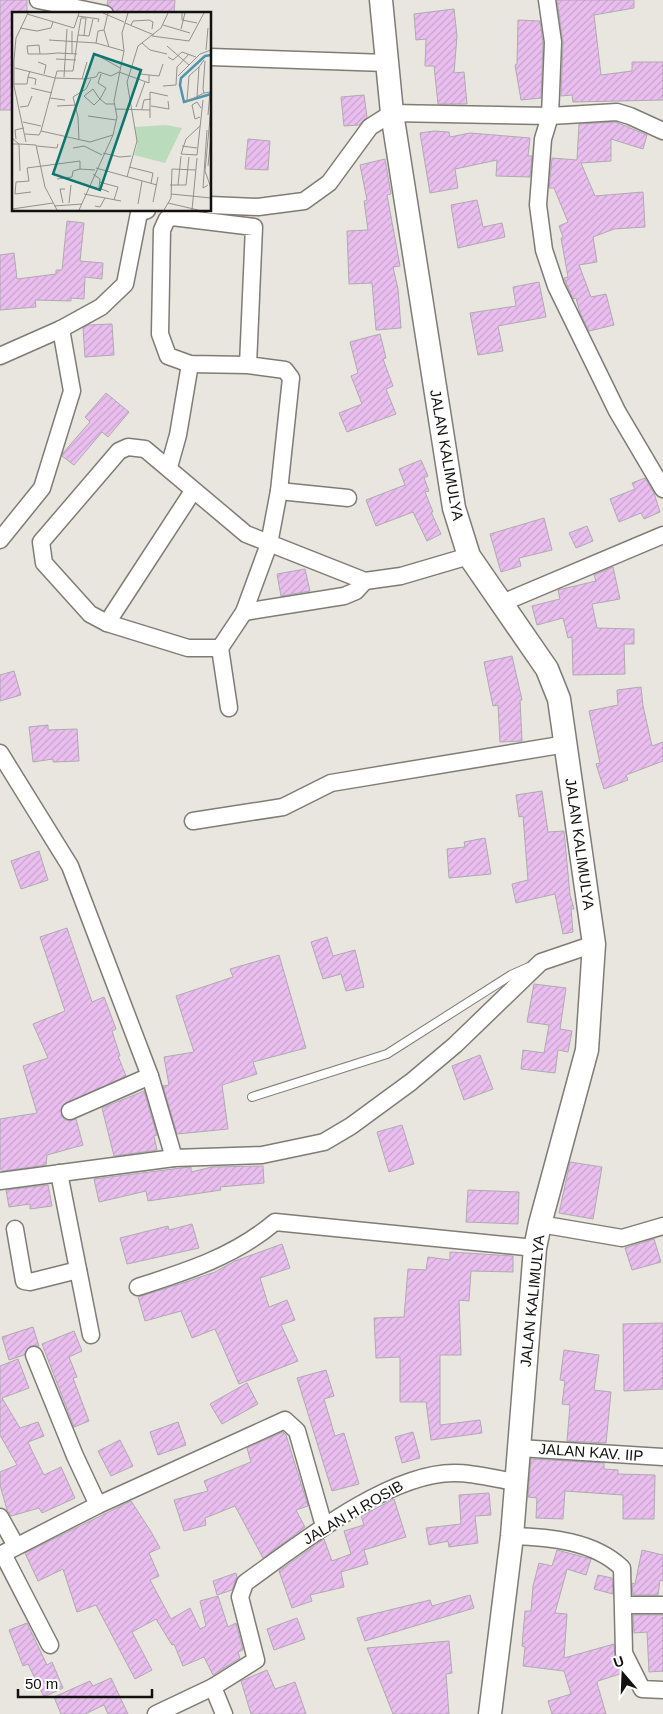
<svg xmlns="http://www.w3.org/2000/svg" width="663" height="1714" viewBox="0 0 663 1714" font-family="Arial,sans-serif">
  <defs>
    <pattern id="building-hatch" width="6" height="6" patternUnits="userSpaceOnUse" patternTransform="scale(1.25)"><rect width="6" height="6" fill="#eabff0"/><path d="M-1 1l2-2M0 6l6-6M5 7l2-2" fill="none" stroke="#c8a3cd"/></pattern>
  </defs>
  <rect width="100%" height="100%" fill="#e9e6df"/>
  <!-- building -->
  <g fill="url(#building-hatch)" stroke="#afaab0">
    <polygon points="0,0 27,0 27,14 14,14 14,110 0,110"/>
    <polygon points="108,0 175,0 174,14 115,12 107,4"/>
    <polygon points="557,0 634,0 634,8 594,15 601,75 632,71 632,62 663,62 663,100 573,102 572,95 561,96 563,42"/>
    <polygon points="454,9 457,36 454,73 464,72 467,104 438,104 434,66 425,66 426,39 416,40 414,14"/>
    <polygon points="518,20 540,21 543,43 541,98 521,100 515,65 517,64"/>
    <polygon points="364,95 367,117 359,125 344,126 341,97"/>
    <polygon points="616,122 647,135 643,149 611,139 611,161 581,163 595,196 643,192 645,227 614,229 593,237 597,262 579,265 591,297 606,294 614,325 589,331 580,313 576,298 573,299 564,278 568,277 561,238 563,237 559,226 568,222 554,188 549,188 552,158 577,160 579,124"/>
    <polygon points="434,131 449,132 450,137 470,133 530,138 528,156 532,156 530,177 496,176 497,160 455,169 458,188 430,193 420,133"/>
    <polygon points="248,139 270,141 268,170 245,169"/>
    <polygon points="385,159 391,194 387,195 400,266 393,267 398,289 401,328 376,330 372,283 349,284 347,231 368,230 364,201 367,200 360,165"/>
    <polygon points="477,200 483,227 502,223 505,237 458,248 451,205"/>
    <polygon points="67,221 84,223 80,261 103,263 102,279 85,277 84,299 71,298 71,301 35,300 36,307 0,310 0,255 14,253 17,279 56,274 56,270 62,270"/>
    <polygon points="539,282 546,317 498,326 503,351 478,355 470,313 516,306 513,287"/>
    <polygon points="112,324 114,355 85,357 83,328 88,325"/>
    <polygon points="380,334 386,358 383,359 393,386 386,389 396,414 347,432 339,413 362,404 351,376 358,373 350,342"/>
    <polygon points="106,393 129,412 108,437 102,432 74,465 62,456 63,453 90,422 85,417"/>
    <polygon points="421,460 428,476 424,478 429,491 425,492 433,512 431,512 441,534 427,541 413,512 376,526 366,500 405,485 399,469"/>
    <polygon points="645,478 654,493 660,512 644,519 641,513 619,522 610,499 635,489 632,483"/>
    <polygon points="544,518 552,550 519,558 521,566 501,572 490,534"/>
    <polygon points="587,526 593,541 576,548 569,533"/>
    <polygon points="613,567 620,599 592,604 597,628 634,629 634,644 624,644 625,674 573,675 572,637 568,638 563,618 537,625 532,606 560,599 558,590 596,581 594,575"/>
    <polygon points="305,569 310,591 281,596 277,574"/>
    <polygon points="512,656 522,700 520,700 522,741 500,742 498,705 493,706 484,662"/>
    <polygon points="14,671 21,695 0,701 0,675"/>
    <polygon points="641,687 643,706 652,746 663,742 663,761 626,775 628,780 604,789 596,764 600,763 589,711 618,705 617,690"/>
    <polygon points="48,725 48,730 77,729 79,761 53,762 53,759 33,762 29,727"/>
    <polygon points="542,791 548,832 564,831 570,895 574,909 571,909 573,932 563,934 555,894 516,903 512,884 528,880 523,816 519,817 516,795"/>
    <polygon points="485,838 491,874 449,878 447,849 465,847 464,842"/>
    <polygon points="39,851 48,880 21,889 11,861"/>
    <polygon points="67,928 92,1002 104,997 116,1029 112,1031 120,1056 118,1056 126,1076 62,1106 61,1115 64,1119 69,1121 76,1119 83,1145 47,1155 46,1165 3,1171 0,1169 0,1119 37,1113 23,1066 48,1058 33,1024 65,1011 40,937"/>
    <polygon points="327,937 333,956 355,950 364,987 346,991 341,974 323,979 311,942"/>
    <polygon points="279,955 306,1048 253,1062 257,1074 222,1085 228,1129 177,1134 163,1086 169,1085 164,1057 194,1052 176,996 233,977 230,969"/>
    <polygon points="534,984 566,988 560,1029 572,1031 568,1052 558,1050 555,1073 521,1069 523,1050 544,1053 549,1025 527,1022"/>
    <polygon points="480,1055 493,1089 464,1100 452,1066"/>
    <polygon points="144,1091 157,1135 154,1136 157,1150 114,1156 102,1108"/>
    <polygon points="402,1125 414,1164 389,1172 377,1132"/>
    <polygon points="570,1162 602,1167 593,1219 559,1213"/>
    <polygon points="263,1166 264,1183 220,1187 221,1190 148,1201 146,1191 99,1202 94,1179 181,1168 191,1167 191,1172 212,1167"/>
    <polygon points="48,1185 52,1206 30,1209 30,1204 9,1207 6,1190"/>
    <polygon points="468,1190 519,1192 518,1224 466,1222"/>
    <polygon points="192,1224 199,1248 127,1264 120,1238 168,1226 169,1230"/>
    <polygon points="654,1239 661,1262 632,1270 625,1248"/>
    <polygon points="282,1244 290,1268 260,1278 269,1307 287,1300 295,1320 281,1325 298,1361 239,1384 215,1329 192,1338 181,1311 145,1321 138,1297 186,1282 215,1272 235,1261"/>
    <polygon points="450,1252 513,1256 513,1272 471,1271 469,1301 459,1300 461,1355 440,1355 440,1425 480,1420 482,1433 431,1440 426,1402 400,1402 400,1357 376,1358 374,1318 404,1317 408,1269 426,1270 428,1257 450,1260"/>
    <polygon points="663,1323 663,1389 624,1391 623,1324"/>
    <polygon points="33,1327 39,1346 30,1346 24,1355 9,1360 2,1337"/>
    <polygon points="74,1331 82,1351 69,1357 77,1377 73,1378 89,1421 74,1427 42,1344"/>
    <polygon points="564,1350 599,1355 594,1390 611,1392 606,1443 567,1441 570,1405 562,1404 565,1381 560,1380"/>
    <polygon points="18,1359 29,1388 2,1398 20,1428 38,1422 44,1436 28,1442 32,1451 44,1475 61,1467 75,1498 42,1513 39,1508 11,1516 7,1510 0,1485 0,1472 17,1465 0,1435 0,1366"/>
    <polygon points="326,1370 334,1396 324,1399 335,1436 344,1433 359,1484 332,1491 297,1378"/>
    <polygon points="247,1383 258,1404 222,1424 210,1404"/>
    <polygon points="178,1422 186,1445 158,1455 150,1432"/>
    <polygon points="283,1432 286,1435 308,1506 296,1510 305,1527 263,1558 235,1506 205,1518 206,1525 184,1531 174,1500 208,1491 204,1481 251,1462 247,1448"/>
    <polygon points="413,1432 420,1458 402,1463 395,1437"/>
    <polygon points="120,1440 133,1466 111,1476 98,1451"/>
    <polygon points="531,1459 604,1463 604,1469 618,1470 618,1474 655,1475 654,1519 623,1519 623,1495 565,1491 563,1519 536,1518 537,1498 528,1497"/>
    <polygon points="489,1493 491,1515 475,1516 478,1543 449,1547 448,1541 429,1545 426,1528 461,1524 459,1495"/>
    <polygon points="394,1499 406,1537 364,1550 368,1564 341,1572 344,1587 310,1595 312,1601 292,1608 279,1571 324,1539 332,1561 351,1554 344,1531 364,1525 361,1516"/>
    <polygon points="131,1501 150,1530 160,1548 149,1553 159,1576 150,1580 171,1619 190,1608 200,1629 206,1626 200,1601 218,1596 228,1627 236,1623 243,1650 238,1652 240,1658 213,1675 204,1657 183,1666 174,1644 172,1645 156,1619 132,1632 152,1670 135,1679 96,1605 77,1612 63,1569 38,1581 25,1553"/>
    <polygon points="557,1550 591,1559 586,1575 567,1569 555,1613 567,1614 564,1658 614,1644 615,1657 623,1673 598,1681 597,1683 606,1714 552,1714 548,1701 571,1694 564,1671 523,1666 525,1647 522,1646 525,1611 531,1611 533,1586 539,1563 552,1566"/>
    <polygon points="642,1550 663,1555 663,1581 660,1580 658,1595 633,1595 632,1583 635,1584"/>
    <polygon points="236,1573 237,1577 232,1590 217,1595 213,1581"/>
    <polygon points="598,1575 612,1578 613,1594 594,1589"/>
    <polygon points="470,1595 474,1608 365,1641 357,1618 430,1600 432,1606"/>
    <polygon points="633,1615 663,1615 663,1671 649,1672 647,1632 634,1633"/>
    <polygon points="297,1618 305,1639 274,1650 267,1629"/>
    <polygon points="27,1623 47,1665 52,1662 63,1688 44,1697 28,1664 23,1666 9,1630"/>
    <polygon points="449,1641 452,1673 446,1674 449,1714 393,1714 367,1648"/>
    <polygon points="267,1670 275,1689 295,1682 306,1714 251,1714 241,1681"/>
    <polygon points="111,1678 128,1714 108,1714 104,1705 85,1714 61,1714 54,1697 90,1681 93,1686"/>
  </g>
  <g fill="none" stroke-linecap="round" stroke-linejoin="round">
    <!-- lane casing -->
    <g stroke="#7f7c76" stroke-width="10">
      <polyline id="lane" points="252,1097 387,1054 511,975 529,967"/>
    </g>
    <!-- street casing -->
    <g stroke="#7f7c76" stroke-width="19">
      <g id="street">
        <polyline points="38,0 105,14"/>
        <polyline points="547,0 553,42 550,116 543,139 538,205 544,250 556,286 617,411 663,489"/>
        <polyline points="210,57 386,63"/>
        <polyline points="210,205 258,207 304,201 329,183 370,127 392,113 550,116 617,112 630,116 663,131"/>
        <polyline points="0,356 61,329 101,307 125,284 139,213 147,210"/>
        <polyline points="248,365 254,227 172,217 167,219 162,230 160,334 168,356 190,364 248,365 285,370 291,378 279,491 269,544 244,612 220,648 188,648 107,623 90,614 44,563 41,542 119,451 128,447 145,449 246,534 365,581 401,576 469,556"/>
        <polyline points="169,467 178,435 190,364"/>
        <polyline points="279,491 348,498"/>
        <polyline points="0,540 42,488 72,391 61,329"/>
        <polyline points="502,603 663,535"/>
        <polyline points="244,612 344,596 356,591 365,581"/>
        <polyline points="107,623 193,491"/>
        <polyline points="220,648 229,708"/>
        <polyline points="0,753 70,866 150,1076 174,1158"/>
        <polyline points="193,821 283,807 331,783 566,744"/>
        <polyline points="70,1111 150,1076"/>
        <polyline points="59,1173 91,1335"/>
        <polyline points="0,1181 174,1158 262,1155 324,1142 351,1126 411,1082 455,1045 541,962 594,944"/>
        <polyline points="540,1224 622,1238 663,1226"/>
        <polyline points="15,1229 24,1281 30,1282 78,1270"/>
        <path d="M138,1287C188,1271 235,1256 275,1222L535,1248"/>
        <polyline points="34,1355 75,1456 98,1505"/>
        <polyline points="519,1448 663,1457"/>
        <polyline points="0,1517 16,1546"/>
        <path d="M512,1536C550,1537 594,1541 622,1568L624,1653L642,1689L663,1690"/>
        <polyline points="3,1554 50,1645"/>
        <polyline points="0,1555 98,1505 285,1420 297,1431 324,1526"/>
        <polyline points="624,1605 663,1605"/>
        <polyline points="213,1687 224,1714"/>
        <path d="M156,1714L213,1687L256,1660L240,1597L245,1583C298,1545 389,1472 455,1473C475,1473 496,1479 515,1482"/>
      </g>
    </g>
    <!-- secondary casing -->
    <g stroke="#7f7c76" stroke-width="25">
      <polyline id="secondary" points="381,0 392,113 454,508 469,556 547,669 559,699 594,944 587,1050 540,1224 535,1248 512,1536 490,1714"/>
    </g>
    <!-- lane -->
    <use href="#lane" stroke="#fff" stroke-width="8"/>
    <!-- street -->
    <use href="#street" stroke="#fff" stroke-width="16"/>
    <!-- secondary -->
    <use href="#secondary" stroke="#fff" stroke-width="22"/>
  </g>
  <g text-anchor="middle" dominant-baseline="central" stroke-width="4" stroke-linejoin="round" paint-order="stroke">
    <!-- street labels -->
    <g font-size="15" fill="#12110f" stroke="#fff">
      <text transform="translate(447 455) rotate(80)">JALAN KALIMULYA</text>
      <text transform="translate(580 844) rotate(82)">JALAN KALIMULYA</text>
      <text transform="translate(532 1301) rotate(-84)">JALAN KALIMULYA</text>
      <text transform="translate(591 1452) rotate(4)">JALAN KAV. IIP</text>
      <text transform="translate(353 1512) rotate(-30)">JALAN H.ROSIB</text>
    </g>
  </g>
  <!-- overview -->
  <g transform="translate(12 12)">
    <rect width="199" height="199" fill="#e9e6df"/>
    <path d="M154,113L170,116L153,151L122,143L125,134L123,115Z" fill="#badcba"/>
    <path fill="none" stroke="#4e94af" stroke-width="2.5" d="M199,43L193,44L169,66L168,73L172,90L199,82"/>
    <path fill="none" stroke="#93918c" stroke-width="1" d="M91,1L112,10M96,1L92,18L97,35M170,1V8L185,11M15,2L62,16L67,1M66,4L87,7L86,10M113,11L142,23M119,13L121,9L137,8L141,10L140,17M151,13L178,21M8,16L25,19L39,16L41,10M169,17L173,1M66,23L61,59H45L29,119L78,130L101,123M72,23L74,6H69L66,23L77,24L81,7M140,24L177,29L192,1M37,28L84,31L112,39M84,31L86,19L92,18M130,31L138,38L155,42M155,34L177,53M194,38L196,16M28,42L27,33L15,34L16,42H34L46,41L65,42M60,42V19M85,43L108,56M156,45L161,48L170,40L184,45M44,47L64,48M193,49L191,77L192,81L198,80M26,50L34,53L32,62M3,56L43,66L73,67L84,65L87,60L99,64L107,60L137,71V63M18,59L16,65L24,67L23,73M89,62L86,71L94,76L88,87L82,93L72,84L81,77L87,86L88,87L94,92H102M128,62L147,64L151,52M166,64L188,42L199,38M52,65L55,17M70,67L75,50M2,72H15L16,65M124,74L129,58M151,74L164,73L165,55L177,42M19,76L40,81M185,85L187,55L192,48M38,86L53,88M175,88L177,64L187,55M174,90L192,81M45,94L64,93M139,94L157,97L156,89M8,95L16,94L20,84M124,95L133,70M199,96L193,159L199,176M103,97L138,98M130,97L132,88L139,87M196,103L198,80M76,104L104,108M188,105L183,107L180,93L185,90L189,96M138,106V80L156,84M11,110L29,114M188,114L174,127L169,142L185,143L191,88M195,118L191,176L196,173M13,122L27,123L29,119M0,126L7,132L24,133L33,175L45,198M4,127L3,118L12,116M67,128L66,105L61,85L74,77L79,67M14,130L2,74V48L4,26L16,1M0,132H7L8,159M25,134L45,136L46,132M170,134L185,136M61,136L72,134L90,143M91,141L108,145L119,144M196,154L199,124M117,155L141,161L139,171M84,156L145,173M81,162L88,167L87,176L97,180M115,165L125,129L115,70L126,34L149,16L156,1M45,167L60,165L61,159L68,157L83,158M87,170L106,175L102,188M158,173H174L177,145M166,173L169,144M19,180L3,182L4,170L17,169L15,156L68,149V157M72,182L109,189M159,182L199,186M141,190L146,165M51,191L48,177H53M57,191L59,173M156,191L186,198M126,192L130,169M42,194L70,192M83,194L88,195L93,186M0,197L41,191M67,198L101,123L105,105L102,89L112,39L110,21L116,1M152,198L159,186L160,157L184,158M180,198L185,146"/>
    <path fill="#0f766e" fill-opacity="0.15" stroke="#0f766e" stroke-width="2.5" d="M82,42L129,58L88,178L41,162Z"/>
    <rect width="199" height="199" fill="none" stroke="#12110f" stroke-width="2.5"/>
  </g>
  <!-- north arrow -->
  <g transform="translate(623 1674) rotate(341)" stroke="#ffffff" stroke-width="4" paint-order="stroke">
  <path d="M0-4L9 19L0 12L-9 19Z" fill="#12110f"/>
  <text y="-8" font-size="14" font-weight="bold" text-anchor="middle" fill="#12110f">U</text>
  </g>
  <!-- scale -->
  <path d="M18 1689v8h134v-8" fill="none" stroke="#12110f" stroke-width="2.5"/>
  <text x="25" y="1689" font-size="15" fill="#12110f" stroke="#ffffff" stroke-width="4" paint-order="stroke">50 m</text>
</svg>
